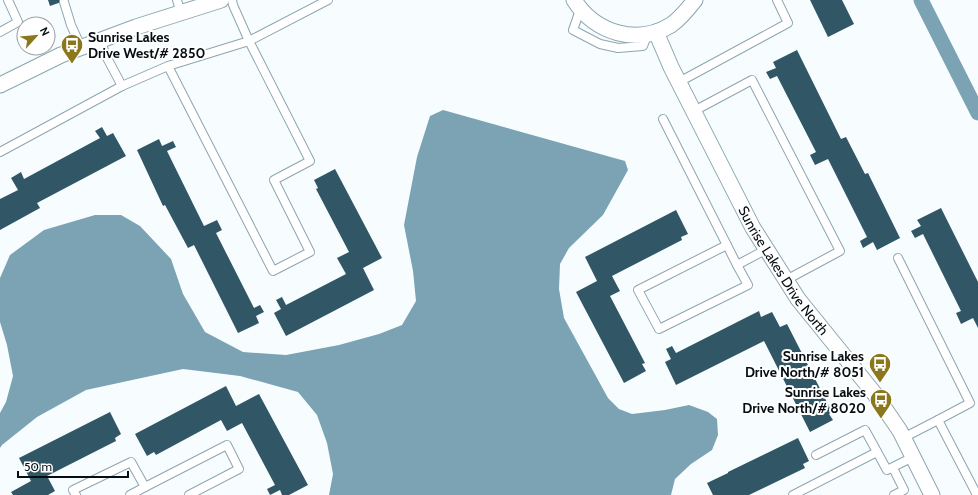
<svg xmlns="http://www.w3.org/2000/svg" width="978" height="495" viewBox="0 0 978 495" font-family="Cabin,sans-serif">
  <rect width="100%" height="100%" fill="#f7fdff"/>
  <!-- water -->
  <polygon fill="#7ba3b4" points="443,110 625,161 628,170 603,215 569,248 560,264 559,289 564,318 608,398 619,409 632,414 665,410 689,405 708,412 717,419 718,435 712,450 691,464 675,479 671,495 329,495 333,474 327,443 317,415 298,392 240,376 183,369 86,390 37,417 2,445 0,448 0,413 6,402 13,376 7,345 0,322 0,278 10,255 44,230 95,215 121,215 140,226 171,259 183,294 205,332 243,352 286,355 339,345 379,334 402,325 416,301 413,271 404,225 417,157 430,116"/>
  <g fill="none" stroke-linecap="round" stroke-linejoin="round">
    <!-- canal -->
    <polyline stroke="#7ba3b4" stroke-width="15" points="921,0 978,113"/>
  </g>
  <!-- building -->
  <g fill="#315766">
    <polygon points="48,0 67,0 50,6"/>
    <polygon points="810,0 842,0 854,24 828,37"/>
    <polygon points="797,50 841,139 846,137 865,174 868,173 900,238 877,250 873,242 863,248 860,241 867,237 828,159 815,165 810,155 816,152 777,76 770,79 766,72 776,68 773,62"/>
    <polygon points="102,127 107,136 113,133 126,156 37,203 40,208 0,230 0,199 18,190 11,178 21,172 24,179 100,138 95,131"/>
    <polygon points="159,139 162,146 173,141 176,147 167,151 204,226 217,220 222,230 216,233 254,308 260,305 264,312 256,316 259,323 238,333 194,245 188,248 165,205 163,206 137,150"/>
    <polygon points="335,169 382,258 363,268 374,290 286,336 274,313 281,309 276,300 282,297 286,305 346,274 337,258 349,252 316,189 318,188 314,180"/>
    <polygon points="941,208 978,282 978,328 973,318 961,324 956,313 961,311 923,234 915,238 911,231 921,226 917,220"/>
    <polygon points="676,210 688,234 681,237 682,240 612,276 620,291 610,296 645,363 642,364 646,371 624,383 576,292 597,281 585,257"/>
    <polygon points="759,311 761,317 772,312 780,327 787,324 832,412 829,414 833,420 810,432 764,341 676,385 665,362 671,359 666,349 672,346 676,353"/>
    <polygon points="226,386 236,406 259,394 308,485 289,495 282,495 280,490 270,495 267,489 275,485 242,423 227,431 221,420 156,455 154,452 147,456 135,434"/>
    <polygon points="110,412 121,434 115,438 116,441 47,476 55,491 48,495 13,495 11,492 31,481 19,458"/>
    <polygon points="798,438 809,461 803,464 805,468 749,495 713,495 707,483 728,473 728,472"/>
  </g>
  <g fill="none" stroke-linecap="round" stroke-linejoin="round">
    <!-- lane casing -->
    <g stroke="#8da5b0" stroke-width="10">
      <g id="lane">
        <polyline points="177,0 181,13"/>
        <polyline points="232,0 233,5 249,41 328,0"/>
        <polyline points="64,2 71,25 81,47"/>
        <polyline points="580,10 573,30 600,44 618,48 643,46 648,33"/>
        <polyline points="0,32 18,22 8,0"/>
        <polyline points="101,40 105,54 122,86 168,66 249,41 310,161 274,180 310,252 273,271 168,66"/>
        <polyline points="679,82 788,23 777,0"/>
        <polyline points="694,111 752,80 840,251 786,280"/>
        <polyline points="663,119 737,265 767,249"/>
        <polyline points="0,152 122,86"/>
        <polyline points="727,245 638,290 659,329 748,285 737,265"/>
        <polyline points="898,258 970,403 938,420"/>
        <polyline points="903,438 938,420 977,495"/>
        <polyline points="816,455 865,430 887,470 913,457"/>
        <polyline points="893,468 904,490 894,495"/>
        <polyline points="76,495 73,490 131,462 145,487 227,445 239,469 189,495"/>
        <polyline points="130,495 145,487"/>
        <polyline points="793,495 877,452"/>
      </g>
    </g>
    <!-- street casing -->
    <g stroke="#8da5b0" stroke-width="17">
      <g id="street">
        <path d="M574,0C595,33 637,46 671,25C681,18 688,9 695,0"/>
        <path id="s1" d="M656,32L671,67L753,228L798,299L874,393L900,431L932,495"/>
        <polyline points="0,85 61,55 136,27 221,0"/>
      </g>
    </g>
    <!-- lane -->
    <use href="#lane" stroke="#fff" stroke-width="8"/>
    <!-- street -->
    <use href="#street" stroke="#fff" stroke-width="15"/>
  </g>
  <!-- icons -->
  <defs>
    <g id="bus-pin" transform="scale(1.15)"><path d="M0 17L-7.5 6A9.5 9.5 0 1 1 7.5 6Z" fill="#8b781d" stroke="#fff"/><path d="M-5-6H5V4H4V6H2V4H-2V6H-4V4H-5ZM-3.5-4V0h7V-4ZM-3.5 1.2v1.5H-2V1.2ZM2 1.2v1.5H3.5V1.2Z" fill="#fff"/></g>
  </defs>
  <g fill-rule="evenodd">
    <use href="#bus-pin" x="72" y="45"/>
    <use href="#bus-pin" x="880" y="364"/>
    <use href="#bus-pin" x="881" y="400"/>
  </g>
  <g text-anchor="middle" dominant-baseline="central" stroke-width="4" stroke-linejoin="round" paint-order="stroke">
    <!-- poi labels -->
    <g font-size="14" font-weight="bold" fill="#060e12" stroke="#fff" text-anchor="end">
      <text x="88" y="37" text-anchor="start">Sunrise Lakes<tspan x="88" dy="16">Drive West/# 2850</tspan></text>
      <text x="864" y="356">Sunrise Lakes<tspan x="864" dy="16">Drive North/# 8051</tspan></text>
      <text x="866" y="392">Sunrise Lakes<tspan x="866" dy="16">Drive North/# 8020</tspan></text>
    </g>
    <!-- street labels -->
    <g font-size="14" fill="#060e12" stroke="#fff">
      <text stroke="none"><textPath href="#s1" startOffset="271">Sunrise Lakes Drive North</textPath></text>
    </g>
  </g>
  <!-- north arrow -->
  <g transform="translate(36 36) rotate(63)"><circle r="19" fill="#ffffff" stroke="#9b9fa0"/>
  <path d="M0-3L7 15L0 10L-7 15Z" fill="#8b781d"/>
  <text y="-6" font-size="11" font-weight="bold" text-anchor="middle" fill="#060e12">N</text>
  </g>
  <!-- scale -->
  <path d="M18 471v6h110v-6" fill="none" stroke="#060e12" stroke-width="2"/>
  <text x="24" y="471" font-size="12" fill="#060e12" stroke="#ffffff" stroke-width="3" paint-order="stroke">50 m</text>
</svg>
